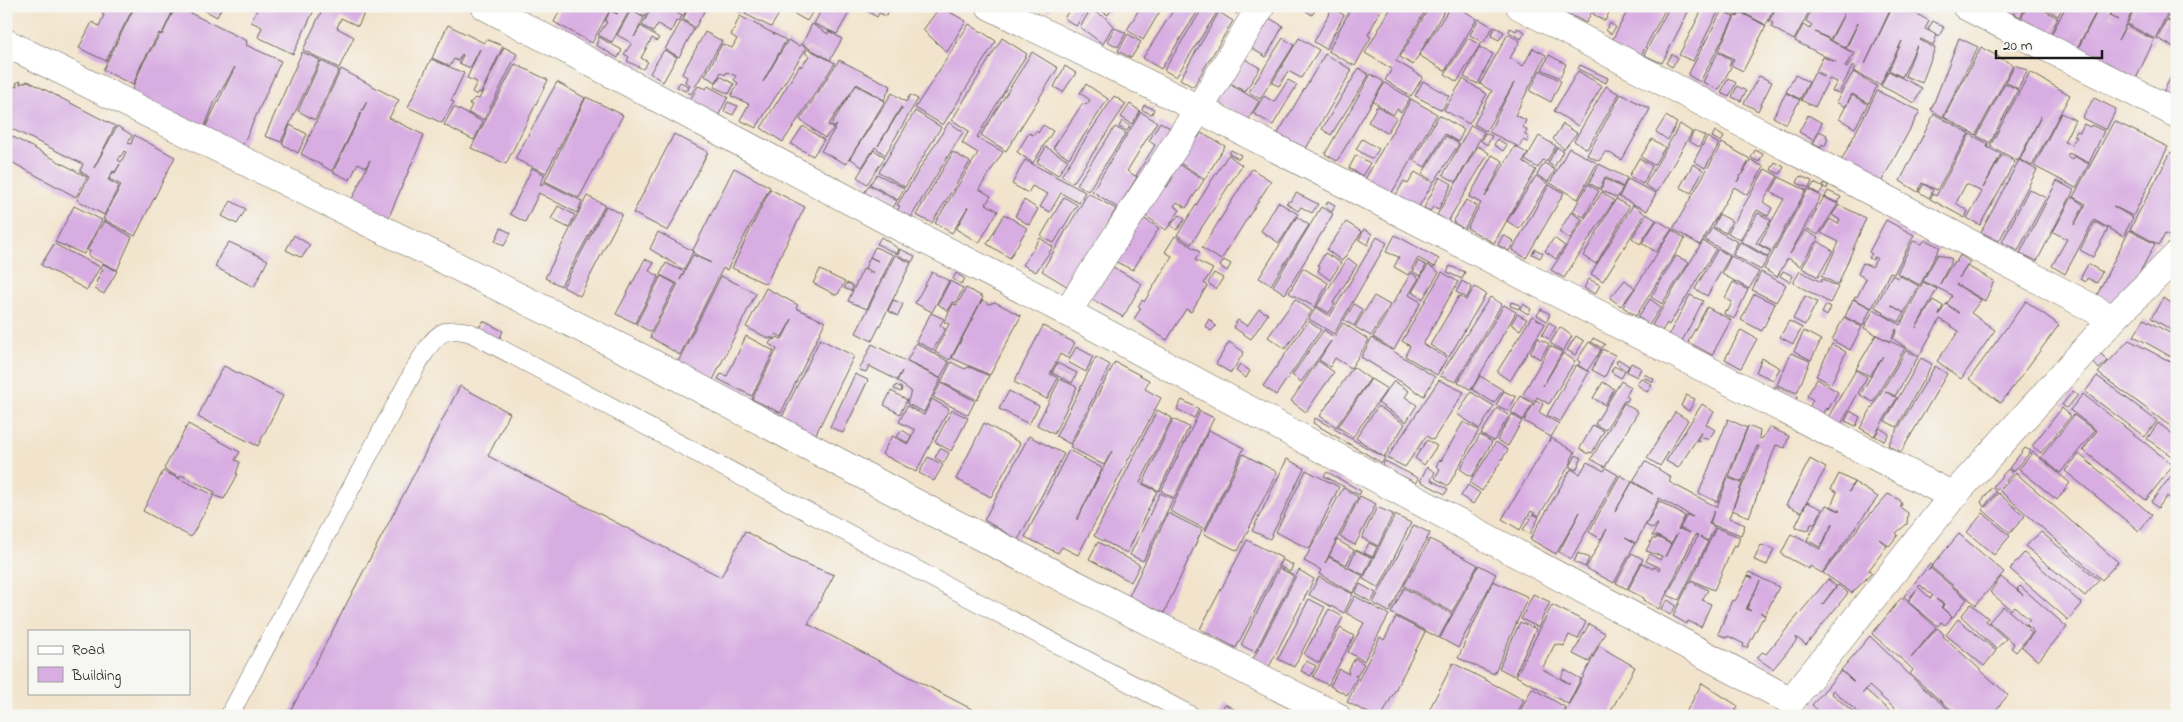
<svg xmlns="http://www.w3.org/2000/svg" width="2183" height="722" viewBox="0 0 2183 722" font-family="'Indie Flower',sans-serif">
  <rect width="100%" height="100%" fill="#f6f6f2"/>
  <filter id="ink" filterUnits="userSpaceOnUse"><feTurbulence type="fractalNoise" baseFrequency=".02" numOctaves="2"/><feDisplacementMap in="SourceGraphic" scale="10" xChannelSelector="R" yChannelSelector="G"/><feConvolveMatrix kernelMatrix="1 2 1 2 8 2 1 2 1" color-interpolation-filters="sRGB"/></filter>
  <filter id="wash" filterUnits="userSpaceOnUse"><feTurbulence type="fractalNoise" baseFrequency=".0096" numOctaves="4" result="noise"/><feDisplacementMap in="SourceGraphic" scale="20" xChannelSelector="R" yChannelSelector="G"/><feGaussianBlur stdDeviation="1.12" result="paint"/><feColorMatrix in="noise" values="0 0 0 0 0 0 0 0 0 0 0 0 0 0 0 0 0 1.4 0 .05"/><feComposite in="paint" operator="in"/></filter>
  <g filter="url(#wash)">
    <rect width="100%" height="100%" fill="#f2e4cc"/>
    <g id="blocks">
      <!-- building -->
      <g fill="#d8ade2" fill-rule="evenodd">
        <polygon points="104,6 134,6 106,61 79,48 92,22 99,26 104,15 102,14 107,8"/>
        <polygon points="135,6 175,6 162,34 159,33 141,65 133,85 103,70"/>
        <polygon points="176,6 247,41 246,45 281,61 240,151 203,132 235,67 215,101 203,131 130,95 142,65 160,34 162,35"/>
        <polygon points="197,6 222,6 217,17"/>
        <polygon points="259,6 316,6 293,54 258,37 262,27 251,22"/>
        <polygon points="324,6 368,6 358,26 341,18 337,28 354,37 339,68 303,50"/>
        <polygon points="562,6 612,6 592,43 554,22"/>
        <polygon points="613,6 651,6 645,17 630,9 612,42 598,35 607,22 605,21 610,11 618,14 611,10"/>
        <polygon points="653,6 670,6 668,8 682,16 679,22 676,21 671,32 658,24 653,32 642,25"/>
        <polygon points="670,6 687,6 684,16"/>
        <polygon points="689,6 707,6 695,28 683,19"/>
        <polygon points="731,6 748,6 744,14 730,8"/>
        <polygon points="750,6 772,8 784,6 771,27 745,14"/>
        <polygon points="785,6 816,6 807,21 784,8"/>
        <polygon points="817,6 853,6 837,34 814,24 820,12 815,9"/>
        <polygon points="867,6 891,6 886,16 879,13 877,17 865,10"/>
        <polygon points="1041,6 1052,6 1049,11"/>
        <polygon points="1072,6 1089,6 1076,26 1064,18"/>
        <polygon points="1093,6 1113,6 1108,15"/>
        <polygon points="1141,6 1163,6 1143,40 1127,30"/>
        <polygon points="1176,6 1201,6 1161,69 1143,58"/>
        <polygon points="1204,6 1221,6 1176,77 1164,70"/>
        <polygon points="1226,6 1240,6 1237,14"/>
        <polygon points="1309,6 1318,6 1312,15 1306,11"/>
        <polygon points="1352,6 1383,6 1368,35 1371,37 1355,66 1328,51"/>
        <polygon points="1392,6 1428,6 1396,61 1423,77 1411,96 1385,80 1392,69 1365,53"/>
        <polygon points="1430,6 1447,6 1413,65 1400,57"/>
        <polygon points="1451,6 1457,6 1477,19 1445,71 1419,55"/>
        <polygon points="1557,6 1595,6 1586,23 1557,8"/>
        <polygon points="1597,6 1612,6 1605,21 1593,14"/>
        <polygon points="1630,6 1667,6 1637,63 1608,48"/>
        <polygon points="1670,6 1703,6 1700,12 1690,8 1662,63 1644,55"/>
        <polygon points="1704,6 1713,6 1719,10 1693,61 1679,55"/>
        <polygon points="1718,6 1769,6 1774,9 1766,25 1740,11 1737,16"/>
        <polygon points="1777,6 1812,6 1794,40 1771,27 1773,23 1769,21"/>
        <path d="M1813,6H1848L1849,8V6H1892L1865,64L1893,6H1903L1929,21L1925,29L1937,35L1933,45L1921,39L1920,40L1935,48L1922,83L1905,76L1917,45L1902,77L1889,70L1902,41L1880,85L1853,71L1855,66L1853,65L1839,93L1832,91L1837,82L1829,79L1815,107L1801,100L1815,72L1824,77V75L1816,71L1823,57L1836,62L1795,41L1803,25L1810,29L1812,25L1806,21ZM1844,14L1831,40L1845,48L1858,23L1846,49L1855,53L1847,68L1845,67L1853,53L1815,32L1830,39Z"/>
        <polygon points="2001,6 2006,7 2026,6 2020,17 2013,13 2011,17 2005,13 2007,11"/>
        <polygon points="2027,6 2036,6 2058,18 2050,35 2021,19"/>
        <polygon points="2040,6 2063,6 2058,16"/>
        <polygon points="2066,6 2099,6 2073,56 2047,43"/>
        <polygon points="2100,6 2112,10 2109,16 2118,20 2110,15 2113,10 2106,6 2135,6 2118,40 2126,25 2154,40 2134,83 2075,54"/>
        <polygon points="2136,6 2171,6 2155,39 2127,24"/>
        <polygon points="940,7 966,21 947,52 923,30"/>
        <polygon points="1332,8 1344,15 1326,49 1314,42"/>
        <polygon points="2172,8 2177,10 2175,24 2167,20"/>
        <polygon points="631,10 644,18 634,37 641,26 659,38 657,41 652,38 641,58 648,62 643,69 627,61 629,57 624,54 632,43 617,35"/>
        <polygon points="1090,10 1105,17 1113,26 1103,44 1080,27"/>
        <polygon points="1722,10 1734,17 1700,82 1688,75"/>
        <polygon points="1219,12 1233,21 1193,87 1180,79"/>
        <polygon points="1740,12 1766,26 1743,71 1731,65 1734,59 1718,51 1735,16 1738,17"/>
        <polygon points="1262,14 1283,26 1266,57 1244,44"/>
        <polygon points="740,16 786,40 763,82 788,40 799,46 801,44 807,47 756,128 740,120 749,104 731,96 738,83 734,80 736,76 727,72 725,75 721,72 716,82 705,76 722,44 732,48 737,39 731,35"/>
        <polygon points="1479,19 1493,27 1483,43 1470,35"/>
        <polygon points="682,20 694,29 679,57 665,49"/>
        <polygon points="2166,20 2177,26 2177,49 2157,38"/>
        <polygon points="1933,21 1944,27 1939,36 1928,29"/>
        <polygon points="1610,23 1616,27 1611,34 1606,30"/>
        <polygon points="812,24 828,34 829,31 842,39 830,60 802,44"/>
        <polygon points="969,24 996,41 943,125 915,108"/>
        <polygon points="448,25 484,43 486,39 503,46 481,93 479,92 477,95 472,92 477,82 467,78 480,49 470,68 459,63 463,55 462,54 458,61 454,59 450,66 432,58"/>
        <polygon points="1495,27 1504,32 1499,40 1491,36"/>
        <polygon points="1115,28 1126,33 1118,47 1107,41"/>
        <polygon points="1510,28 1516,31 1518,28 1525,32 1521,39 1509,32"/>
        <polygon points="705,32 722,41 691,94 687,92 690,85 685,82 687,77 682,74"/>
        <polygon points="1128,34 1141,42 1131,58 1118,51"/>
        <polygon points="1508,34 1520,41 1510,58 1523,66 1533,48 1546,55 1515,115 1526,120 1523,127 1527,130 1525,135 1529,137 1527,142 1523,140 1519,147 1489,132 1514,83 1486,131 1474,124 1492,91 1480,84"/>
        <polygon points="599,37 622,50 618,58 596,45"/>
        <polygon points="1002,38 1027,54 977,137 1003,152 979,189 991,196 986,204 998,211 979,243 956,229 968,207 952,233 935,223 978,153 962,143 969,131 952,120"/>
        <polygon points="1283,38 1294,45 1260,99 1249,92"/>
        <polygon points="1299,38 1319,50 1301,78 1288,71 1279,86 1272,83"/>
        <polygon points="1468,38 1480,45 1457,82 1445,74"/>
        <polygon points="1959,38 1978,47 1943,117 1931,110"/>
        <polygon points="504,47 517,54 484,120 468,113 472,105 469,104 475,98 479,99"/>
        <polygon points="1479,47 1493,54 1478,84 1464,77"/>
        <polygon points="1981,47 2013,65 1976,135 1944,117"/>
        <polygon points="808,49 835,63 783,142 761,128 800,65 801,67 809,56 805,53"/>
        <polygon points="664,50 677,57 663,82 650,73"/>
        <polygon points="302,52 320,60 281,142 265,136"/>
        <polygon points="1032,52 1058,68 1006,151 981,135"/>
        <polygon points="1718,52 1732,60 1729,66 1731,67 1719,90 1703,82"/>
        <polygon points="1325,54 1352,70 1301,157 1274,140"/>
        <polygon points="1672,54 1678,58 1672,67 1666,63"/>
        <polygon points="1238,55 1260,68 1245,92 1223,78"/>
        <polygon points="1549,55 1566,64 1560,78 1542,69"/>
        <polygon points="431,59 464,73 451,101 454,102 442,123 408,107"/>
        <polygon points="839,60 891,86 884,100 857,84 828,125 834,128 825,138 800,120"/>
        <polygon points="321,61 339,70 315,120 298,111"/>
        <polygon points="515,64 548,80 506,164 471,148"/>
        <polygon points="1580,65 1608,78 1606,83 1578,69"/>
        <polygon points="2014,65 2028,70 2018,89 2006,82"/>
        <polygon points="1065,66 1076,73 1063,92 1054,87"/>
        <polygon points="2177,66 2177,102 2162,94"/>
        <polygon points="1359,68 1369,75 1331,135 1322,129"/>
        <polygon points="341,69 399,100 389,118 424,135 385,226 348,208 370,160 366,167 358,163 350,180 333,172 367,101 332,171 301,154"/>
        <polygon points="1540,70 1561,81 1551,102 1530,91"/>
        <polygon points="1578,71 1602,86 1578,126 1554,111"/>
        <polygon points="1888,71 1922,88 1915,103 1881,86"/>
        <polygon points="1853,72 1877,86 1869,103 1852,94 1845,107 1836,102"/>
        <polygon points="2030,72 2070,95 2032,166 2020,160 2041,116 2018,161 1990,146"/>
        <polygon points="1371,74 1384,82 1337,161 1325,154"/>
        <polygon points="1795,75 1809,82 1800,99 1786,92"/>
        <polygon points="720,76 734,84 729,94 714,87"/>
        <polygon points="1759,76 1772,82 1758,111 1744,103"/>
        <polygon points="1728,78 1736,83 1729,97 1721,93"/>
        <polygon points="1463,79 1487,94 1469,124 1444,110"/>
        <polygon points="1222,80 1259,101 1248,120 1211,99"/>
        <polygon points="1288,80 1297,85 1273,125 1253,113 1264,96 1274,102"/>
        <path d="M21,81L20,84L28,81L115,126L94,168L117,126L132,135L128,143L131,144L134,135L175,157L135,236L103,219L121,185L109,179L113,172L115,173L120,164L115,172L113,171L108,180L119,186L104,215L77,200L89,177L80,171L83,164L10,128L12,125L6,123V88L17,86L16,83ZM124,151L126,152L121,162L118,160Z"/>
        <polygon points="1423,81 1449,96 1442,110 1415,96"/>
        <polygon points="557,82 585,98 546,173 515,159"/>
        <polygon points="680,82 688,86 685,91 677,87"/>
        <polygon points="1385,83 1410,98 1401,112 1397,109 1393,115 1373,101"/>
        <polygon points="2005,83 2018,90 1990,143 1977,136"/>
        <polygon points="1086,84 1108,99 1069,158 1053,148 1083,103 1086,105 1090,100 1080,93"/>
        <polygon points="856,85 885,101 846,164 821,151 837,125 834,127 830,126"/>
        <polygon points="698,86 706,89 708,86 728,97 716,120 688,104"/>
        <polygon points="1606,86 1619,94 1587,149 1574,141"/>
        <polygon points="1737,86 1746,91 1741,101 1732,97"/>
        <polygon points="1877,91 1920,111 1879,186 1838,167"/>
        <path d="M892,93L906,102L910,95L918,99L885,155L875,147L862,167L850,158ZM901,107L903,109H901L878,146Z"/>
        <polygon points="1786,93 1800,100 1786,124 1773,117"/>
        <polygon points="1621,94 1650,109 1622,160 1606,151 1599,161 1587,155"/>
        <polygon points="1852,95 1868,104 1855,128 1839,119"/>
        <polygon points="1114,96 1126,104 1073,183 1061,176"/>
        <polygon points="586,97 623,115 579,198 545,181"/>
        <polygon points="2094,98 2116,109 2106,130 2082,118"/>
        <polygon points="1411,99 1437,114 1390,196 1364,181"/>
        <polygon points="728,102 738,106 733,115 724,111"/>
        <polygon points="1130,104 1140,111 1132,124 1121,117"/>
        <polygon points="1144,105 1154,109 1152,114 1142,110"/>
        <polygon points="1377,106 1396,118 1387,133 1368,122"/>
        <polygon points="454,107 483,122 474,140 444,125"/>
        <polygon points="915,111 941,127 905,187 879,172"/>
        <polygon points="1141,112 1157,122 1127,171 1137,177 1118,208 1092,191"/>
        <polygon points="2061,113 2075,120 2064,142 2073,145 2072,143 2077,137 2074,136 2077,131 2080,132 2084,124 2090,127 2091,125 2104,131 2089,163 2069,153 2067,156 2072,159 2074,156 2089,164 2076,188 2034,166"/>
        <polygon points="1934,114 1969,133 1937,190 1922,183 1918,192 1900,181"/>
        <polygon points="1439,115 1464,130 1458,142 1445,134 1425,167 1413,160"/>
        <polygon points="1808,115 1822,123 1813,140 1799,132"/>
        <polygon points="1666,116 1677,123 1668,140 1656,132"/>
        <polygon points="1122,121 1130,126 1127,131 1119,127"/>
        <polygon points="2114,121 2168,147 2133,216 2113,206 2133,218 2123,236 2094,220 2065,274 2052,266 2067,239 2053,232 2072,197 2084,205 2074,225 2086,204 2073,197"/>
        <polygon points="949,122 963,132 911,217 897,211 900,206 897,205"/>
        <polygon points="1160,122 1175,131 1145,181 1136,176 1155,145 1149,141"/>
        <polygon points="1563,124 1577,133 1564,149 1553,139"/>
        <polygon points="1680,124 1692,132 1657,192 1645,185"/>
        <polygon points="290,125 307,134 298,153 282,144"/>
        <polygon points="1043,125 1053,131 1033,163 1017,152 1029,133 1033,135 1036,131 1038,133"/>
        <polygon points="1471,125 1484,132 1456,182 1443,175"/>
        <polygon points="803,126 824,140 813,156 791,144"/>
        <polygon points="1115,127 1126,133 1088,191 1077,184"/>
        <polygon points="1694,131 1705,136 1699,147 1689,141"/>
        <polygon points="1715,131 1724,137 1721,142 1712,137"/>
        <polygon points="1819,131 1827,135 1826,137 1828,138 1825,146 1822,144 1821,148 1813,144"/>
        <polygon points="6,133 87,177 76,197 6,159"/>
        <polygon points="1190,133 1198,138 1201,133 1225,146 1205,179 1174,159"/>
        <polygon points="1485,133 1492,136 1487,145 1481,141"/>
        <polygon points="674,134 708,152 668,231 633,213"/>
        <polygon points="1970,134 1988,144 1987,147 2001,154 1983,188 2002,155 2015,162 1980,225 1967,218 1982,192 1966,184 1956,203 1968,211 1965,218 1930,199 1933,194 1936,196"/>
        <polygon points="1446,136 1459,144 1434,182 1422,174"/>
        <polygon points="1539,136 1556,146 1546,162 1543,160 1538,168 1525,160"/>
        <polygon points="1707,137 1719,144 1705,168 1694,161"/>
        <polygon points="1362,139 1379,149 1372,159 1356,149"/>
        <polygon points="1497,139 1507,145 1503,151 1494,145"/>
        <polygon points="1652,139 1665,147 1654,165 1641,157"/>
        <polygon points="1722,143 1750,159 1737,182 1751,160 1764,167 1747,195 1734,187 1700,245 1673,229"/>
        <polygon points="1478,146 1489,153 1448,221 1437,215"/>
        <polygon points="1515,146 1528,154 1523,162 1536,170 1494,243 1467,228 1481,203 1469,197 1492,155 1503,161 1485,197"/>
        <polygon points="1046,147 1068,160 1058,175 1037,162"/>
        <polygon points="1557,147 1563,151 1554,167 1548,163"/>
        <polygon points="1569,148 1597,163 1578,199 1550,183"/>
        <polygon points="874,150 885,157 867,184 857,177"/>
        <polygon points="1231,150 1241,155 1239,159 1229,154"/>
        <polygon points="1755,150 1763,154 1759,162 1751,158"/>
        <polygon points="953,152 970,162 932,223 916,215"/>
        <polygon points="2171,152 2177,155 2177,240 2165,234 2159,245 2130,229"/>
        <polygon points="1228,155 1242,165 1191,244 1177,235"/>
        <polygon points="1356,155 1370,163 1362,176 1349,168"/>
        <polygon points="1639,158 1652,166 1643,184 1629,176"/>
        <polygon points="1025,160 1085,192 1079,203 1061,193 1050,212 1040,207 1048,194 1032,186 1028,193 1012,184"/>
        <polygon points="2019,160 2037,170 1999,241 1981,232"/>
        <polygon points="1174,161 1204,180 1186,208 1177,202 1174,206 1180,210 1166,230 1140,212 1160,182 1167,187 1173,177 1166,173"/>
        <polygon points="1775,162 1784,167 1780,174 1771,170"/>
        <polygon points="1544,163 1555,170 1548,182 1537,175"/>
        <polygon points="1599,164 1627,178 1623,187 1605,177 1600,189 1589,183"/>
        <polygon points="1693,164 1703,170 1691,193 1680,187"/>
        <polygon points="532,168 545,175 540,184 542,185 544,182 582,201 577,213 539,193 525,222 510,214"/>
        <polygon points="734,168 770,187 727,270 723,268 680,355 650,337 678,284 660,275 666,263 684,272 680,280 693,255 711,263 693,253 693,250"/>
        <polygon points="1252,169 1271,181 1221,260 1202,248"/>
        <polygon points="1765,169 1778,176 1763,202 1772,208 1768,216 1757,210 1740,240 1728,233"/>
        <polygon points="1415,172 1433,183 1418,208 1396,195 1404,181 1408,184"/>
        <polygon points="877,174 904,188 898,200 870,184"/>
        <polygon points="1536,176 1548,184 1519,229 1507,221"/>
        <polygon points="1800,176 1812,181 1809,188 1797,183"/>
        <polygon points="1440,177 1452,184 1438,210 1433,207 1430,211 1424,208"/>
        <polygon points="1779,177 1806,190 1772,251 1759,244 1784,199 1771,192"/>
        <polygon points="1605,179 1623,188 1617,198 1601,190"/>
        <polygon points="1628,179 1656,193 1647,211 1619,197"/>
        <polygon points="2057,181 2074,190 2037,261 2020,253"/>
        <polygon points="1814,183 1822,187 1824,183 1828,185 1827,189 1824,187 1819,194 1810,189"/>
        <polygon points="1588,184 1599,191 1584,217 1573,211"/>
        <polygon points="1924,184 1933,190 1929,198 1919,192"/>
        <polygon points="869,185 897,201 891,211 863,195"/>
        <polygon points="1549,185 1564,193 1526,258 1512,250"/>
        <polygon points="770,189 805,207 766,284 732,268"/>
        <polygon points="1808,189 1821,196 1790,254 1805,230 1818,238 1800,266 1788,258 1777,277 1764,269"/>
        <polygon points="2029,189 2046,198 2018,251 2002,242"/>
        <polygon points="1828,191 1841,197 1838,203 1825,197"/>
        <polygon points="1602,192 1614,201 1564,278 1551,270"/>
        <polygon points="1088,193 1116,209 1070,288 1042,271"/>
        <polygon points="1296,193 1318,204 1312,213 1301,207 1298,211 1286,203 1292,200"/>
        <polygon points="587,196 605,205 561,286 545,278"/>
        <polygon points="1064,197 1077,205 1054,243 1041,236"/>
        <polygon points="1824,197 1838,204 1818,235 1806,228"/>
        <polygon points="1616,199 1629,207 1596,264 1583,256"/>
        <polygon points="1024,200 1038,209 1029,225 1015,216"/>
        <polygon points="1466,200 1477,206 1464,229 1453,222"/>
        <polygon points="231,201 246,209 237,224 222,216"/>
        <polygon points="1328,201 1335,205 1332,212 1325,207"/>
        <polygon points="1278,202 1298,214 1279,243 1261,231"/>
        <polygon points="1633,205 1645,214 1603,281 1591,274"/>
        <polygon points="1839,205 1866,218 1838,285 1821,276 1823,273 1824,274 1839,242 1821,233 1830,219 1838,224 1840,220 1832,215"/>
        <polygon points="74,206 102,220 84,254 55,242"/>
        <polygon points="558,206 575,215 569,228 551,219"/>
        <polygon points="606,206 622,214 580,296 563,287"/>
        <polygon points="1321,207 1333,214 1285,294 1273,286"/>
        <polygon points="1571,212 1582,219 1570,239 1559,232"/>
        <polygon points="1135,213 1159,228 1133,270 1110,259"/>
        <polygon points="1758,213 1771,220 1756,243 1771,252 1768,257 1741,241"/>
        <polygon points="1004,214 1027,228 1010,258 987,244"/>
        <polygon points="1647,214 1656,220 1640,244 1632,238"/>
        <polygon points="1719,214 1732,221 1726,233 1713,227"/>
        <polygon points="1179,215 1185,219 1177,230 1171,225"/>
        <polygon points="1297,217 1309,225 1271,285 1259,278"/>
        <polygon points="1657,220 1672,229 1656,252 1642,243"/>
        <polygon points="1886,220 1914,235 1894,274 1890,272 1872,308 1854,299 1855,296 1857,297 1866,279 1858,274 1863,263 1872,267 1877,258 1874,257 1873,260 1869,258 1872,254 1869,252"/>
        <polygon points="104,221 132,237 117,270 88,256 90,251 87,250"/>
        <polygon points="1346,222 1362,232 1342,261 1327,250"/>
        <polygon points="2095,222 2108,229 2093,257 2080,250"/>
        <polygon points="501,228 511,233 504,246 495,241"/>
        <polygon points="1712,228 1738,242 1731,255 1705,240"/>
        <polygon points="1364,229 1372,234 1368,245 1359,240"/>
        <polygon points="1672,230 1685,239 1636,316 1623,307"/>
        <polygon points="2129,230 2155,244 2119,311 2095,299"/>
        <polygon points="658,232 693,251 684,270 650,249"/>
        <polygon points="294,235 310,245 303,256 300,257 286,250"/>
        <polygon points="1395,235 1439,259 1435,267 1418,258 1408,275 1394,267 1399,257 1386,252"/>
        <polygon points="1503,235 1514,241 1509,251 1498,245"/>
        <polygon points="1175,236 1200,252 1195,260 1213,269 1204,283 1207,286 1191,312 1186,309 1167,340 1134,319 1141,308 1138,307 1142,300 1144,302 1172,256 1165,252"/>
        <polygon points="881,237 899,249 897,254 877,244"/>
        <polygon points="1377,237 1387,243 1334,334 1309,319 1316,307 1330,316"/>
        <polygon points="1040,238 1053,247 1036,272 1023,265"/>
        <polygon points="1554,238 1565,246 1556,259 1545,251"/>
        <polygon points="1925,240 1940,247 1920,285 1897,273 1913,241 1922,244"/>
        <polygon points="1703,241 1716,249 1669,325 1667,323 1662,331 1652,325"/>
        <polygon points="1818,241 1833,251 1818,277 1802,268"/>
        <polygon points="229,242 268,260 254,287 215,267 220,255"/>
        <polygon points="1740,242 1768,258 1761,270 1733,255"/>
        <polygon points="54,244 100,267 87,290 41,265"/>
        <polygon points="875,247 893,255 867,309 848,301 863,269 873,274 874,273 865,268 870,257 878,261 870,257"/>
        <polygon points="900,249 915,256 912,262 898,255"/>
        <polygon points="1535,249 1543,253 1540,258 1532,254"/>
        <polygon points="1718,249 1730,256 1707,296 1695,289"/>
        <polygon points="1325,253 1341,263 1330,280 1318,271 1320,267 1318,265"/>
        <polygon points="1938,254 1952,259 1940,284 1954,261 1956,262 1960,255 1970,262 1959,278 1967,266 1994,281 1985,301 1956,284 1981,300 1971,313 1995,330 1961,379 1937,361 1959,331 1940,319 1919,356 1893,339 1897,330 1896,329 1890,342 1864,328 1874,309 1900,325 1923,282 1937,289 1916,328 1933,300 1943,306 1939,315 1946,304 1959,313 1947,304 1952,296 1950,294 1923,281"/>
        <polygon points="895,255 911,263 872,341 856,333"/>
        <polygon points="1676,256 1689,262 1662,304 1651,297"/>
        <polygon points="1731,256 1759,272 1749,289 1722,274"/>
        <polygon points="1348,258 1357,265 1333,303 1335,304 1329,313 1317,306"/>
        <polygon points="645,259 654,263 649,271 659,276 635,323 616,314"/>
        <polygon points="1224,260 1231,264 1227,271 1220,266"/>
        <polygon points="1418,261 1426,265 1421,276 1413,272"/>
        <polygon points="103,264 117,271 104,294 95,289 98,284 96,282 103,269 101,268"/>
        <polygon points="1108,264 1142,284 1123,317 1088,297"/>
        <polygon points="2088,264 2102,272 2097,283 2087,278 2085,282 2080,279"/>
        <polygon points="1428,265 1439,272 1423,299 1412,292"/>
        <polygon points="1450,266 1465,272 1462,279 1447,272"/>
        <polygon points="1303,268 1328,283 1315,307 1289,293"/>
        <polygon points="820,270 845,282 838,294 836,295 813,283"/>
        <polygon points="1783,271 1793,276 1790,282 1780,276"/>
        <polygon points="1800,271 1821,282 1822,279 1838,287 1830,303 1793,283"/>
        <polygon points="932,272 949,281 932,312 915,303"/>
        <polygon points="1442,272 1458,282 1423,344 1447,358 1437,375 1405,356 1410,346 1402,341"/>
        <polygon points="1761,272 1786,285 1776,302 1752,290"/>
        <polygon points="956,273 965,279 961,284 953,279"/>
        <polygon points="1214,273 1223,278 1216,289 1208,283"/>
        <polygon points="1411,273 1419,278 1409,295 1421,302 1394,350 1373,337"/>
        <polygon points="1892,275 1898,278 1899,275 1919,286 1904,313 1891,305 1904,313 1899,322 1883,314 1884,312 1875,307"/>
        <polygon points="661,276 676,284 651,332 636,324"/>
        <polygon points="721,276 756,293 710,386 675,368"/>
        <polygon points="1589,279 1600,285 1595,294 1584,288"/>
        <polygon points="1625,280 1635,288 1621,306 1610,298"/>
        <polygon points="950,281 963,288 956,303 953,302 948,311 938,304"/>
        <polygon points="1462,281 1472,287 1467,298 1456,292"/>
        <polygon points="1733,282 1748,290 1734,319 1724,314 1725,310 1728,311 1732,302 1725,298"/>
        <polygon points="847,283 853,286 851,291 844,288"/>
        <polygon points="1475,287 1486,294 1449,357 1430,345 1459,296 1466,300"/>
        <polygon points="766,288 798,305 796,308 825,322 781,413 752,399 777,349 769,344 772,339 775,340 777,337 782,339 792,319 782,337 776,334 773,339 771,337 770,339 746,327"/>
        <polygon points="966,288 983,297 950,360 935,352 949,324 944,322 953,304 957,305"/>
        <polygon points="1754,294 1775,304 1762,331 1741,320"/>
        <polygon points="1690,295 1703,301 1681,343 1668,336"/>
        <polygon points="1374,296 1390,305 1371,336 1355,327"/>
        <polygon points="1805,296 1817,302 1805,325 1793,319"/>
        <polygon points="1490,297 1502,304 1456,382 1440,376"/>
        <polygon points="2163,298 2177,306 2177,333 2151,318"/>
        <polygon points="1295,299 1312,311 1285,349 1268,337"/>
        <polygon points="1650,299 1661,307 1649,325 1638,317"/>
        <polygon points="1853,299 1871,308 1863,326 1845,317"/>
        <polygon points="893,300 903,304 898,316 888,311"/>
        <polygon points="982,300 989,304 995,302 1021,316 990,375 952,358"/>
        <polygon points="2026,301 2059,325 2001,403 1969,379"/>
        <polygon points="1511,302 1520,305 1519,309 1510,306"/>
        <polygon points="1354,304 1363,310 1354,326 1344,320"/>
        <polygon points="1523,304 1531,309 1528,314 1520,309"/>
        <polygon points="1504,305 1516,312 1471,390 1458,382"/>
        <polygon points="1826,305 1831,307 1827,316 1822,313"/>
        <polygon points="1707,307 1731,320 1712,355 1688,342"/>
        <polygon points="1259,309 1268,314 1251,339 1233,327 1238,320 1247,326"/>
        <polygon points="1541,309 1550,314 1547,321 1537,315"/>
        <polygon points="931,313 944,319 940,325 945,329 933,350 916,341"/>
        <polygon points="1517,314 1527,319 1520,330 1511,324"/>
        <polygon points="1532,316 1545,324 1510,381 1497,372"/>
        <polygon points="1844,317 1862,327 1850,350 1832,340"/>
        <polygon points="1209,319 1216,326 1211,331 1205,326"/>
        <polygon points="2144,319 2177,337 2177,360 2134,336"/>
        <polygon points="483,321 503,331 497,344 476,334"/>
        <polygon points="1308,321 1321,330 1276,395 1263,386"/>
        <polygon points="1789,321 1802,328 1793,344 1780,337"/>
        <polygon points="1549,322 1556,327 1549,339 1542,335"/>
        <polygon points="1343,323 1369,340 1351,368 1335,358 1330,367 1319,360 1331,341 1301,382 1292,375 1324,330 1334,337"/>
        <polygon points="1043,326 1075,343 1067,358 1060,354 1050,374 1058,378 1047,399 1014,382"/>
        <polygon points="1560,327 1572,336 1563,351 1550,343"/>
        <polygon points="1741,330 1757,339 1741,368 1725,359"/>
        <polygon points="1804,331 1821,340 1811,360 1794,351"/>
        <polygon points="1876,335 1905,348 1873,402 1860,395 1883,356 1870,376 1856,369"/>
        <polygon points="746,336 774,351 752,396 718,379 721,374 727,376"/>
        <polygon points="1576,336 1584,341 1575,355 1567,350"/>
        <polygon points="1372,338 1435,377 1424,396 1361,357"/>
        <polygon points="1538,338 1549,344 1540,359 1530,353"/>
        <polygon points="1593,338 1605,344 1602,348 1591,342"/>
        <polygon points="820,339 854,356 811,444 777,427"/>
        <polygon points="2129,340 2177,365 2177,431 2098,373"/>
        <polygon points="1229,342 1244,352 1231,373 1216,364"/>
        <polygon points="1589,342 1601,350 1587,371 1578,365 1580,362 1577,360"/>
        <polygon points="916,343 949,362 940,378 907,361"/>
        <polygon points="872,344 941,379 924,412 907,404 911,391 897,381 902,371 897,380 869,366 866,372 859,370"/>
        <polygon points="1832,344 1846,352 1831,384 1816,376"/>
        <polygon points="1550,346 1562,352 1543,386 1563,353 1575,361 1549,404 1537,397 1535,401 1523,394"/>
        <polygon points="1076,347 1093,356 1086,372 1068,362"/>
        <polygon points="1602,349 1615,355 1605,377 1592,370"/>
        <polygon points="1906,350 1918,357 1895,396 1885,391 1897,398 1874,436 1860,428"/>
        <polygon points="1791,353 1810,361 1797,393 1777,385"/>
        <polygon points="2100,353 2108,361 2099,369 2092,361"/>
        <polygon points="1096,357 1110,365 1070,444 1056,436"/>
        <polygon points="1762,358 1780,368 1773,380 1756,372"/>
        <polygon points="1921,358 1932,364 1897,427 1885,421"/>
        <polygon points="1618,359 1629,366 1626,371 1616,363"/>
        <polygon points="1318,361 1334,372 1306,412 1291,401"/>
        <polygon points="951,362 965,369 968,367 972,368 989,376 977,400 941,382"/>
        <polygon points="1115,362 1149,380 1145,389 1161,398 1078,555 1062,547 1058,553 1025,537 1069,450 1102,468 1077,520 1112,451 1104,465 1070,447"/>
        <polygon points="1057,363 1077,373 1072,383 1052,373"/>
        <polygon points="1631,363 1641,368 1637,377 1627,372"/>
        <polygon points="1240,364 1250,371 1246,378 1236,371"/>
        <polygon points="1576,365 1589,372 1560,422 1547,415"/>
        <polygon points="224,366 283,396 258,446 198,417 210,390"/>
        <polygon points="1614,366 1625,372 1621,378 1611,372"/>
        <polygon points="1935,366 1947,374 1901,452 1888,445"/>
        <polygon points="1353,367 1370,379 1336,427 1320,416"/>
        <polygon points="1856,370 1867,377 1840,426 1827,419"/>
        <polygon points="855,374 868,380 843,433 830,427"/>
        <polygon points="1644,374 1654,379 1653,382 1643,377"/>
        <polygon points="1480,376 1503,390 1494,403 1472,389"/>
        <polygon points="2097,376 2157,421 2145,437 2085,392"/>
        <polygon points="1641,378 1652,385 1647,392 1636,384"/>
        <polygon points="1060,379 1077,387 1054,434 1037,425"/>
        <polygon points="1371,379 1387,389 1353,437 1338,427"/>
        <polygon points="1817,379 1838,392 1828,410 1826,408 1821,416 1809,408 1813,400 1807,396"/>
        <polygon points="1439,380 1464,392 1433,440 1426,436 1405,467 1387,458"/>
        <polygon points="1394,381 1409,391 1405,397 1417,405 1406,422 1378,403"/>
        <polygon points="1621,381 1631,387 1626,396 1629,398 1626,402 1624,401 1605,430 1595,424"/>
        <polygon points="1603,382 1614,389 1605,405 1593,398"/>
        <polygon points="941,383 975,401 968,415 933,397"/>
        <polygon points="896,385 902,388 901,392 894,389"/>
        <polygon points="460,386 510,413 488,456 721,577 745,531 791,558 834,575 808,624 985,716 288,716"/>
        <polygon points="1775,386 1798,396 1795,402 1772,392"/>
        <polygon points="891,391 907,400 900,414 884,405"/>
        <polygon points="1009,391 1039,406 1029,424 999,409"/>
        <polygon points="1504,391 1516,397 1508,411 1496,405"/>
        <polygon points="2073,391 2078,395 2067,408 2062,405"/>
        <polygon points="1471,392 1494,406 1480,429 1457,414"/>
        <polygon points="2083,394 2173,465 2146,500 2083,450 2097,431 2070,410"/>
        <polygon points="1686,395 1695,399 1689,411 1681,406"/>
        <polygon points="1521,396 1533,403 1523,420 1511,412"/>
        <polygon points="932,399 949,409 916,472 882,454 892,436 908,444 915,430 899,422 907,406 924,415"/>
        <polygon points="1182,400 1199,409 1194,418 1177,409"/>
        <polygon points="1536,400 1543,404 1539,412 1559,424 1551,437 1524,421"/>
        <polygon points="1624,403 1638,412 1605,467 1591,459"/>
        <polygon points="1702,404 1714,412 1706,424 1715,430 1708,440 1703,437 1700,442 1697,440 1702,431 1678,468 1666,461"/>
        <polygon points="1378,406 1405,424 1384,457 1356,438"/>
        <polygon points="1497,408 1509,416 1494,441 1481,434"/>
        <polygon points="2062,408 2071,416 2041,453 2032,446"/>
        <polygon points="952,410 968,418 951,451 935,442"/>
        <polygon points="1157,410 1172,418 1140,483 1157,491 1127,553 1094,536"/>
        <polygon points="1200,411 1214,418 1174,498 1161,491"/>
        <polygon points="1850,411 1860,417 1856,426 1845,421"/>
        <polygon points="1675,412 1688,420 1660,466 1647,458"/>
        <polygon points="1512,414 1522,421 1508,446 1497,440"/>
        <polygon points="2074,415 2095,431 2060,473 2041,457"/>
        <polygon points="1315,418 1385,458 1382,463 1313,423"/>
        <polygon points="1173,419 1189,427 1159,491 1143,483"/>
        <polygon points="1728,419 1747,428 1717,502 1699,493"/>
        <polygon points="1463,422 1479,430 1448,486 1435,478 1440,469 1436,466 1440,460 1441,461"/>
        <polygon points="984,423 1020,443 991,497 956,479"/>
        <polygon points="2158,423 2177,437 2177,460 2147,439"/>
        <polygon points="188,424 240,452 235,460 240,462 236,474 238,474 224,499 215,496 215,492 181,475 179,478 164,469"/>
        <polygon points="1593,425 1604,431 1592,453 1589,452 1588,454 1580,448"/>
        <polygon points="1748,426 1760,431 1759,438 1762,439 1769,427 1789,436 1785,448 1776,445 1749,517 1732,510 1759,446 1757,446 1742,482 1729,477"/>
        <polygon points="1880,428 1889,434 1884,441 1875,436"/>
        <polygon points="902,430 912,436 908,443 897,437"/>
        <polygon points="1209,430 1244,448 1205,529 1170,511"/>
        <polygon points="1480,435 1492,442 1472,477 1460,469"/>
        <polygon points="1029,436 1064,454 1018,540 984,520"/>
        <polygon points="1551,438 1575,452 1571,460 1572,461 1539,516 1531,511 1520,530 1502,519"/>
        <polygon points="1427,440 1437,446 1424,465 1415,458"/>
        <polygon points="1496,442 1508,450 1482,491 1470,483"/>
        <polygon points="940,448 949,453 944,463 935,458"/>
        <polygon points="2025,448 2031,451 2014,472 2009,468"/>
        <polygon points="2033,452 2070,483 2057,500 2019,469"/>
        <polygon points="1243,454 1277,472 1238,551 1204,534"/>
        <polygon points="2079,454 2152,515 2139,531 2065,471"/>
        <polygon points="1576,455 1582,458 1576,470 1570,467"/>
        <polygon points="928,457 943,465 934,481 919,473"/>
        <polygon points="1287,459 1304,468 1270,539 1252,531"/>
        <polygon points="1810,459 1826,468 1801,512 1786,505"/>
        <polygon points="1385,461 1418,478 1416,483 1382,466"/>
        <polygon points="1645,461 1671,477 1669,482 1717,507 1728,478 1742,483 1729,518 1745,525 1741,535 1710,524 1714,511 1709,524 1715,527 1708,541 1700,537 1708,542 1679,600 1667,595 1698,536 1695,535 1659,609 1643,600 1644,598 1628,590 1642,563 1653,569 1654,567 1659,570 1660,568 1646,561 1650,554 1660,560 1662,556 1646,551 1652,539 1656,539 1657,537 1671,544 1665,557 1677,534 1671,543 1657,536 1652,536 1658,524 1657,524 1653,529 1646,525 1659,501 1685,516 1678,530 1679,529 1690,533 1680,528 1687,515 1693,517 1659,498 1636,543 1625,538 1635,544 1614,583 1586,568 1607,529 1601,539 1589,532 1620,475 1632,482 1615,512 1632,482 1653,494 1633,481"/>
        <polygon points="1587,462 1604,471 1606,468 1618,475 1571,559 1559,552 1580,512 1556,554 1530,539 1571,469 1580,474"/>
        <polygon points="1427,467 1435,472 1431,480 1448,489 1445,494 1420,481"/>
        <polygon points="2008,469 2013,473 1998,490 1993,486"/>
        <polygon points="1306,470 1339,487 1309,549 1276,532"/>
        <polygon points="163,471 214,495 191,537 143,511"/>
        <polygon points="1327,472 1361,491 1359,495 1324,476"/>
        <polygon points="2016,473 2118,562 2102,580 2000,491"/>
        <polygon points="1839,474 1854,482 1849,492 1854,482 1878,497 1822,573 1810,566 1809,569 1781,554 1791,534 1820,549 1833,523 1820,547 1807,540 1826,505 1840,511 1831,506 1837,492 1831,489"/>
        <polygon points="2172,475 2177,478 2177,496 2173,501 2167,496 2158,508 2151,502"/>
        <polygon points="1468,485 1480,493 1473,504 1461,496"/>
        <polygon points="1992,487 1996,492 1984,507 1981,502"/>
        <polygon points="1343,488 1358,497 1325,563 1329,557 1363,576 1353,593 1319,574 1321,570 1304,561"/>
        <polygon points="1160,493 1173,499 1143,561 1130,555"/>
        <polygon points="1998,493 2025,516 2010,533 1983,510"/>
        <polygon points="1888,494 1900,500 1902,505 1900,507 1908,513 1907,524 1896,533 1898,535 1889,546 1879,539 1887,546 1869,570 1872,573 1852,593 1823,573 1863,522"/>
        <polygon points="1360,496 1376,504 1355,545 1340,537"/>
        <polygon points="1807,502 1822,509 1815,524 1811,524 1809,530 1795,527"/>
        <polygon points="1377,507 1393,514 1378,546 1362,538"/>
        <polygon points="1168,513 1202,530 1164,613 1129,596"/>
        <polygon points="1983,513 2010,536 1994,555 1967,532"/>
        <polygon points="1533,514 1539,517 1530,534 1523,530"/>
        <polygon points="1395,515 1411,523 1379,588 1363,579"/>
        <polygon points="1414,525 1430,533 1389,612 1373,603"/>
        <polygon points="1716,528 1740,537 1737,546 1734,545 1714,590 1691,580"/>
        <polygon points="2041,532 2099,580 2085,596 2025,546"/>
        <polygon points="1959,534 2004,572 1976,605 1931,567"/>
        <polygon points="1430,539 1478,565 1452,612 1404,586"/>
        <polygon points="1247,540 1282,558 1236,648 1200,629"/>
        <polygon points="1337,540 1354,550 1346,565 1329,556"/>
        <polygon points="1098,542 1140,565 1131,582 1089,559"/>
        <polygon points="1369,543 1377,547 1373,557 1364,553"/>
        <polygon points="1761,545 1774,549 1767,565 1754,560"/>
        <polygon points="1356,550 1372,558 1364,575 1348,567"/>
        <polygon points="1578,553 1589,558 1585,567 1574,562"/>
        <polygon points="1632,553 1643,559 1627,589 1616,583"/>
        <polygon points="2024,553 2082,604 2068,620 2010,569"/>
        <polygon points="1283,560 1293,565 1290,572 1279,566"/>
        <path d="M1930,564L1932,565L1928,571L1930,568L1967,599L1953,617L1942,608L1944,604L1936,599L1943,605L1941,607L1952,617L1945,625L1941,622L1938,626L1908,602L1917,589L1908,600L1904,596ZM1920,585L1933,596L1930,598L1918,587Z"/>
        <polygon points="1479,565 1496,574 1458,648 1440,638"/>
        <polygon points="1279,568 1294,576 1255,652 1241,645"/>
        <polygon points="1299,570 1314,579 1269,667 1253,659"/>
        <path d="M1749,572L1779,587L1765,615L1760,612L1765,616L1763,620L1762,619L1747,648L1743,647L1744,644L1728,636L1727,638L1718,634L1732,600L1735,601L1748,576L1753,578L1747,575ZM1760,581L1747,608L1751,611L1746,609Z"/>
        <polygon points="1319,577 1353,594 1344,613 1309,595"/>
        <polygon points="2001,577 2023,595 2017,589 2020,586 2067,627 2038,661 2022,647 2034,632 2026,624 2030,620 2014,606 2011,610 1990,592"/>
        <polygon points="1828,579 1836,586 1822,605 1838,585 1848,593 1806,645 1796,637 1797,640 1773,669 1757,658 1762,652 1766,654"/>
        <polygon points="1493,581 1528,597 1494,674 1458,658"/>
        <polygon points="1690,581 1708,590 1702,600 1711,604 1701,627 1688,621 1687,624 1673,616"/>
        <polygon points="1360,584 1376,593 1371,602 1355,593"/>
        <polygon points="1404,588 1452,614 1439,638 1391,613"/>
        <polygon points="1533,594 1550,602 1538,627 1521,619"/>
        <polygon points="1355,596 1389,615 1364,661 1348,652 1364,623 1346,613"/>
        <polygon points="1902,597 1936,627 1911,658 1937,628 1944,634 1943,636 2008,695 1991,716 1958,716 1910,674 1913,670 1907,664 1872,634"/>
        <polygon points="1309,599 1325,607 1294,667 1278,659"/>
        <polygon points="1668,600 1676,606 1670,615 1661,609"/>
        <polygon points="1971,604 1988,618 1986,621 2006,639 1996,649 1961,616"/>
        <polygon points="1552,605 1586,622 1578,639 1569,635 1564,646 1555,644 1542,669 1570,684 1561,678 1565,670 1581,679 1568,704 1516,676"/>
        <polygon points="2003,606 2029,628 2028,629 2032,633 2016,652 2011,648 2014,644 1989,622"/>
        <polygon points="1329,609 1343,617 1319,663 1304,654"/>
        <polygon points="1396,617 1425,632 1382,716 1374,716 1347,702 1380,637 1384,640"/>
        <polygon points="1958,619 1996,651 1984,666 1946,635"/>
        <polygon points="1520,622 1536,629 1514,676 1499,668"/>
        <polygon points="1589,624 1605,633 1589,662 1573,654"/>
        <polygon points="1340,628 1354,636 1328,685 1313,677"/>
        <polygon points="1870,636 1922,687 1956,716 1903,716 1869,686 1862,694 1866,690 1895,716 1862,716 1833,690 1831,693 1858,716 1824,716 1812,705 1841,671 1854,682 1841,670"/>
        <polygon points="1599,646 1635,667 1608,716 1563,716"/>
        <polygon points="1355,658 1364,664 1357,676 1355,675 1357,678 1347,695 1330,686 1339,669 1349,674 1348,671"/>
        <polygon points="1306,661 1316,666 1311,676 1301,671"/>
        <polygon points="1453,663 1524,700 1516,716 1426,716"/>
        <polygon points="1702,683 1738,706 1735,712 1739,716 1684,716"/>
        <polygon points="1532,688 1565,707 1560,716 1518,716"/>
        <polygon points="1225,704 1240,713 1239,716 1223,716 1219,714"/>
      </g>
    </g>
  </g>
  <g filter="url(#ink)">
    <use href="#blocks" fill-opacity="0" stroke="#67625a" stroke-width="1"/>
    <g fill="none" stroke-linecap="round" stroke-linejoin="round">
      <!-- lane casing -->
      <g stroke="#67625a" stroke-width="19">
        <path id="lane" d="M229,716L418,363C433,340 440,323 471,333L1192,716"/>
      </g>
      <!-- street casing -->
      <g stroke="#67625a" stroke-width="29">
        <g id="street">
          <polyline points="485,6 890,222 1067,312 1791,701 1953,496"/>
          <polyline points="990,6 1199,109 1953,496 2113,319 2177,255"/>
          <polyline points="1520,6 2113,319"/>
          <polyline points="1966,6 2177,114"/>
          <polyline points="6,43 650,362 942,517 1336,716"/>
          <polyline points="1067,312 1199,109 1261,6"/>
        </g>
      </g>
      <!-- lane -->
      <use href="#lane" stroke="#fff" stroke-width="18"/>
      <!-- street -->
      <use href="#street" stroke="#fff" stroke-width="28"/>
    </g>
  </g>
  <!-- margin -->
  <rect width="2183" height="722" fill="none" stroke="#f6f6f2" stroke-width="25"/>
  <!-- legend -->
  <rect x="28" y="630" width="162" height="65" fill="#f6f6f2" stroke="#9f9f9c"/>
  <rect x="38" y="646" width="25" height="8" fill="#ffffff" stroke="#9f9f9c"/>
  <text x="72" y="654" font-size="15" fill="#1c1c1c">Road</text>
  <rect x="38" y="667" width="25" height="15" fill="#d8ade2" stroke="#9f9f9c"/>
  <text x="72" y="680" font-size="15" fill="#1c1c1c">Building</text>
  <!-- scale -->
  <path d="M1996 50v8h106v-8" fill="none" stroke="#1c1c1c" stroke-width="2.5"/>
  <text x="2003" y="50" font-size="15" fill="#1c1c1c" stroke="#f6f6f2" stroke-width="4" paint-order="stroke">20 m</text>
</svg>
